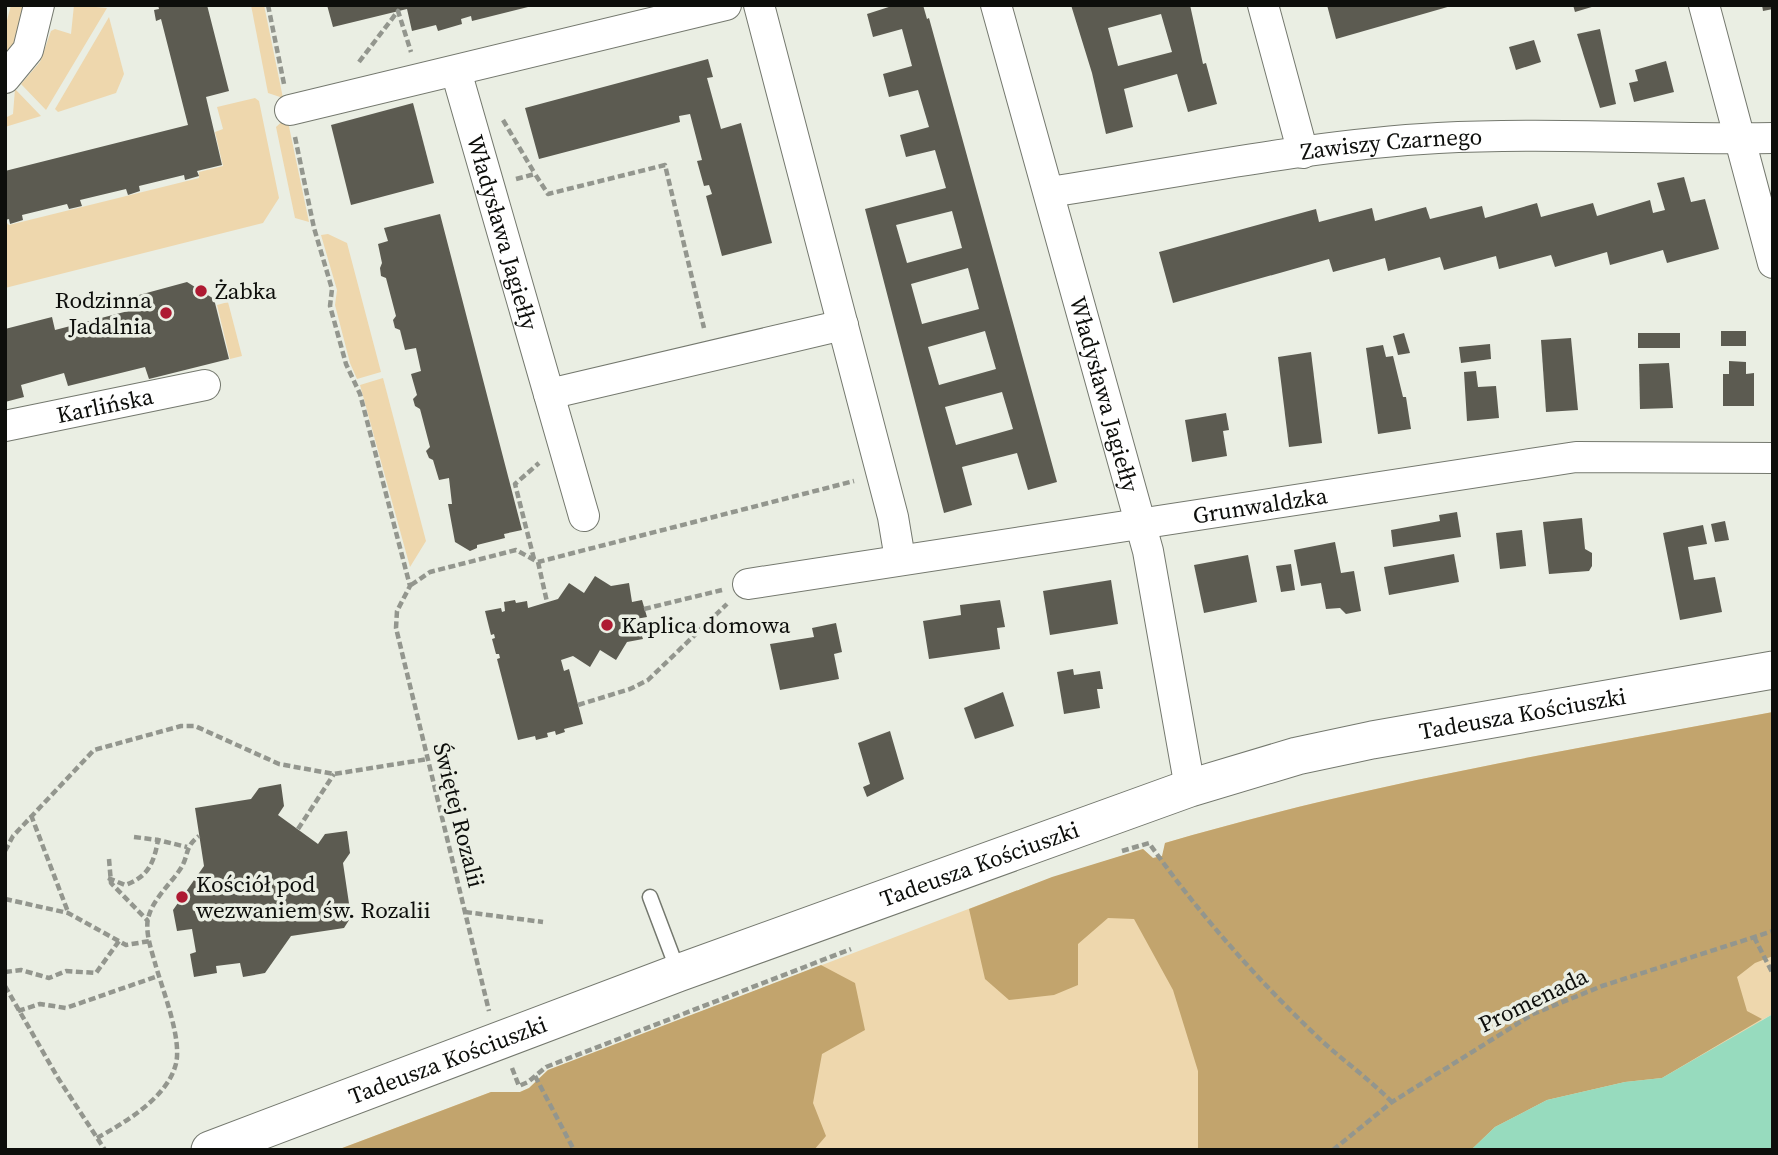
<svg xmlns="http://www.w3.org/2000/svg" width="1778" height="1155" viewBox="0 0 1778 1155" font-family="'Source Serif 4',serif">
  <rect width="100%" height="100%" fill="#eaeee3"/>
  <!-- green -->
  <g fill="#eed7ad">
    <polygon points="11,5 25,5 18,36 5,58 5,28"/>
    <polygon points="74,5 107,8 46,110 21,84 40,62 51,31 55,29 71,34"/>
    <polygon points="251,5 264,5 283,98 268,93"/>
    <polygon points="109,17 124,74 116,93 58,112 55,109"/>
    <polygon points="15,89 41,116 5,127 5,118 13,114"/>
    <polygon points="255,98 259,101 279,198 263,223 5,288 5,221 9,225 199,178 199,172 223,166 215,132 223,129 217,107"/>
    <polygon points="287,117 309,222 295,218 276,127"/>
    <polygon points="328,234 347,243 381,372 357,379 350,363 335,305 337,290 321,235"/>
    <polygon points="228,302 242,356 230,359 217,305"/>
    <polygon points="383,378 426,541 410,567 360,385"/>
    <path d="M1773,712V1014L1762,1020L1667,1150H337L491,1092H520L529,1088L548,1070L1034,884L1143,849L1153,858L1163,856L1165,843C1364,784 1569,750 1773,712Z"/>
  </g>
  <!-- forest -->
  <g fill="#c2a46d">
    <path d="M1773,712V956L1755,963L1737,977L1747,1011L1762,1019L1662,1078L1625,1082L1547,1100L1495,1127L1471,1150H1198V1071L1173,990L1134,919L1108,918L1078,944V985L1054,995L1009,1000L985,979L969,909L1052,877L1143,849L1153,858L1162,856L1165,843C1364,784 1569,750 1773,712Z"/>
    <polygon points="821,965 855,983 865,1030 822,1054 813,1103 826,1136 814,1150 337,1150 491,1092 520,1092 529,1088 548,1070"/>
  </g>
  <!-- water -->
  <polygon fill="#97dbbe" points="1773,1014 1773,1150 1471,1150 1495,1127 1547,1100 1625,1082 1662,1078"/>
  <!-- building -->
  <g fill="#5c5b51" fill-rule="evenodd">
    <polygon points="158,5 207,5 229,91 206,97 222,165 197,171 199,176 185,180 184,175 139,186 140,191 128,195 126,189 80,200 82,206 69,209 67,204 22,215 23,220 10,224 9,219 5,220 5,171 188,125 161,19 156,21 154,10 159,9"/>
    <polygon points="327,5 532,5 532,6 472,21 471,16 461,19 462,24 438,31 436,25 412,31 407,9 333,27"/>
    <path d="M895,5H923L927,19L929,18L1057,482L1028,490L1017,453L962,467L972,505L944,513L865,209L946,188L935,150L906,157L900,135L929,127L918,90L889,97L883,74L912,66L902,29L873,37L867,14ZM952,211L962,248L907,263L896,225ZM968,268L979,309L922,324L911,284ZM985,331L996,369L939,385L928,347ZM1002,392L1013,429L956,445L945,407Z"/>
    <path d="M1071,5H1190L1203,64L1206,63L1217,104L1188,112L1177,74L1124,89L1133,127L1106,134L1092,73ZM1161,14L1172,52L1118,66L1108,28Z"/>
    <polygon points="1327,5 1451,5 1451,6 1336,39"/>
    <polygon points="1573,5 1595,5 1595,6 1575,12"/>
    <polygon points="1762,5 1773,5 1773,9 1763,11"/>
    <polygon points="1600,29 1616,104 1600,108 1577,34"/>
    <polygon points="1534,40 1541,62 1516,70 1509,47"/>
    <polygon points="708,59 713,77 707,78 721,129 741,123 772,243 722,256 706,196 712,194 709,185 704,186 697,161 702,160 690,114 679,116 680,122 539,159 525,108"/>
    <polygon points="1666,61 1674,92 1634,102 1629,83 1638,81 1635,70"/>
    <polygon points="413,103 434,183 351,205 331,125"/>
    <polygon points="1684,177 1691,202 1705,199 1719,249 1667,263 1663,250 1610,265 1607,252 1555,267 1551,255 1499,269 1496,256 1444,270 1440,257 1388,271 1385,258 1333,272 1329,259 1173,303 1159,252 1316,209 1319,222 1372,208 1375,221 1426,207 1430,219 1482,206 1485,218 1537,203 1541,217 1593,203 1597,216 1650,200 1653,213 1665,210 1657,183"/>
    <polygon points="440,214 522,530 504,534 505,538 477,545 477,548 470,551 455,542 448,504 452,504 449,478 439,480 433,460 429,458 426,451 430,447 420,409 415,406 413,399 417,395 411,374 421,371 416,348 405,350 400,330 395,328 393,320 396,316 386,278 381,276 380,268 382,263 378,244 388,241 384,228"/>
    <polygon points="187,282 214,299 229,359 149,379 145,367 68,386 64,373 21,385 24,397 5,402 5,329 52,317 55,330 132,310 128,298"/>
    <rect x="1721" y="331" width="25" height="15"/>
    <polygon points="1404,333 1410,353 1398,355 1393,336"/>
    <rect x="1638" y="333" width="42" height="15"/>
    <polygon points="1571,338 1578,410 1546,412 1541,340"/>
    <polygon points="1490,344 1491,359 1461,363 1459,347"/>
    <polygon points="1383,345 1386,357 1393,356 1403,397 1406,397 1411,429 1378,434 1366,348"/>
    <polygon points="1311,352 1322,443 1289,447 1278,357"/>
    <polygon points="1729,361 1746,362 1746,374 1754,373 1754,406 1723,406 1723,374 1729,374"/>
    <polygon points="1669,363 1673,408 1640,409 1639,364"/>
    <polygon points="1476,371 1478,387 1496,386 1499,418 1467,421 1464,372"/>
    <polygon points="1226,413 1229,430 1223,431 1227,456 1192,462 1185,420"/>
    <polygon points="1457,512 1461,537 1393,547 1391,530 1440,521 1439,515"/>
    <polygon points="1582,518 1585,549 1592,553 1592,566 1589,571 1549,574 1543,522"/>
    <polygon points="1725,521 1729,540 1715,542 1711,524"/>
    <polygon points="1703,525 1707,544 1688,547 1694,580 1715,577 1722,612 1680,620 1663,533"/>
    <polygon points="1522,530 1526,566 1500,569 1496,533"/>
    <polygon points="1335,542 1341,573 1354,571 1361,611 1346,614 1340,608 1326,609 1321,583 1301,586 1294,550"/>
    <polygon points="1454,554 1459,582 1389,595 1384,567"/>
    <polygon points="1248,555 1257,602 1204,613 1194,565"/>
    <polygon points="1291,564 1295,590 1281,592 1276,566"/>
    <polygon points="595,576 611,586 629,583 632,602 642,600 647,617 636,619 643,639 627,642 616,660 600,650 590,667 573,656 561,660 564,671 569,669 583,724 564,729 565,732 556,735 555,731 547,733 548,737 536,740 535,736 518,740 497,659 500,658 499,654 496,654 492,639 495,638 494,634 491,635 485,611 501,608 502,612 505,611 504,602 515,600 516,603 527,601 528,608 558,599 569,583 584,593"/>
    <polygon points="1111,580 1118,624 1050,635 1043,591"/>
    <polygon points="1000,600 1005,627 997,628 1000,649 929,659 923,621 961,615 960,605"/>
    <polygon points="836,623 842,652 834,654 839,679 780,690 770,644 814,637 812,628"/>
    <polygon points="1073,669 1074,675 1100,671 1103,689 1097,689 1100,708 1064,714 1057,672"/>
    <polygon points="1003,692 1014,726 975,739 964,708"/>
    <polygon points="890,731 904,779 867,797 863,787 870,784 858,743"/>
    <polygon points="281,784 284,806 278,815 318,844 325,834 347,831 350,853 343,863 351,917 344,928 291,936 265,973 243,977 240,963 216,966 217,973 194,977 190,954 196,952 192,929 177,931 173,910 204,866 195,808 251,799 259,788"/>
  </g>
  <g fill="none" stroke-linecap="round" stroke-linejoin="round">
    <!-- service casing -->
    <g stroke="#74786e" stroke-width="17">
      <polyline id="service" points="650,897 678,971"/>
    </g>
    <!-- minor casing -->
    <g stroke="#74786e" stroke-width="32">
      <g id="minor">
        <polyline points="759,5 893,517 900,559"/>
        <path id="s1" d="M996,5L1148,551L1190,788"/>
        <polyline points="1263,5 1303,153"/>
        <polyline points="1704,5 1773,263"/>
        <path id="s2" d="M456,71L584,516"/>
        <polyline points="5,78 28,50 39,5"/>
        <polyline points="290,110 726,5"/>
        <path id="s3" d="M1049,192C1178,173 1308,145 1438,138C1549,132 1661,140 1773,138"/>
        <polyline points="549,394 843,325"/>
        <path id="s4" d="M5,426L205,385"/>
        <path id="s5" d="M748,584L1576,457L1773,458"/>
      </g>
    </g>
    <!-- tertiary casing -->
    <g stroke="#74786e" stroke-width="39">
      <g id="tertiary">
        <path id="s6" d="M210,1150L678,973L1190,788L1297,756L1372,740L1773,670"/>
      </g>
    </g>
    <!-- path -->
    <g stroke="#93968e" stroke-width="4.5" stroke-dasharray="7 3.5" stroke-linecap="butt">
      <polyline points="268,5 284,84"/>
      <polyline points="359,62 398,11 411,52"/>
      <polyline points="503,120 535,174"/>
      <polyline points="295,137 314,228 332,289 330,306 346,364 360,394 410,586 397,611 396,628 489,1011"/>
      <polyline points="516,179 535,174 548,194 665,165 704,328"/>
      <polyline points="534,559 515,484 539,463"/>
      <polyline points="538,562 547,602"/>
      <polyline points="411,585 430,572 516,550 538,562 854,481"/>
      <polyline points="644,609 722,590"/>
      <polyline points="578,705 630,689 648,680 727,604"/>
      <polyline points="31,815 68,912"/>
      <polyline points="298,829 334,774"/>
      <polyline points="134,837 158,840"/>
      <polyline points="5,851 13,836 94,750 181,726 195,726 279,764 334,774 428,759"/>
      <path d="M1122,851L1149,843C1199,914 1259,982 1323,1042C1345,1062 1370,1080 1392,1102"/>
      <polyline points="109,859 111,883 148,921"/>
      <path d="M108,878L125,885C148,877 154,863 158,840L187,847"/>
      <polyline points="5,899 68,913 126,945 150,941"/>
      <polyline points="465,912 543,922"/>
      <polyline points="1754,937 1773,974"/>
      <polyline points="5,972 21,970 49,978 66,971 96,973 119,941"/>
      <polyline points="5,986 58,1078 105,1150"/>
      <polyline points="18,1011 40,1004 66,1008 158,976"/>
      <polyline points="512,1068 519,1086 528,1082 546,1067 851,949"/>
      <polyline points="535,1076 574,1150"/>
      <path d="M97,1138C124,1123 165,1099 175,1067C184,1042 162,989 155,963C151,949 144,929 149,915C154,899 169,885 179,871C190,856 183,848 199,836"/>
      <polyline points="1333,1150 1392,1102 1533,1014 1602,986 1773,931"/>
    </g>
    <!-- service -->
    <use href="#service" stroke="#fff" stroke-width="14"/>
    <!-- minor -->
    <use href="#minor" stroke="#fff" stroke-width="30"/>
    <!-- tertiary -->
    <use href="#tertiary" stroke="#fff" stroke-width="37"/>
  </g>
  <!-- markers -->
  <g fill="#ae1a32" stroke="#eaeee3" stroke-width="2.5">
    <circle cx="201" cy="291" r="7"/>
    <circle cx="166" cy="313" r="7"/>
    <circle cx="607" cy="625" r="7"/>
    <circle cx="182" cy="897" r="7"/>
  </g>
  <g text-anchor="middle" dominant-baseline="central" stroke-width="7" stroke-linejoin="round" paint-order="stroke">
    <!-- street labels -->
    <g font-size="23" fill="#0d0e0b" stroke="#eaeee3">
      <text stroke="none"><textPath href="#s3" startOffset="346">Zawiszy Czarnego</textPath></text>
      <text stroke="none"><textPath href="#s2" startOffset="168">Władysława Jagiełły</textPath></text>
      <text stroke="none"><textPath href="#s1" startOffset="404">Władysława Jagiełły</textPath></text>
      <text stroke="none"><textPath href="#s4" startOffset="102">Karlińska</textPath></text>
      <text stroke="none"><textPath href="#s5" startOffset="518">Grunwaldzka</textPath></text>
      <text stroke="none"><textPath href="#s6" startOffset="1386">Tadeusza Kościuszki</textPath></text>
      <text transform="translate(459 815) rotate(76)">Świętej Rozalii</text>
      <text stroke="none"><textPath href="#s6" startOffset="821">Tadeusza Kościuszki</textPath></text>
      <text transform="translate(1533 1000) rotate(-26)">Promenada</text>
      <text stroke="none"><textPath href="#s6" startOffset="254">Tadeusza Kościuszki</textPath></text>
    </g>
    <!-- poi labels -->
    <g font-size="23" fill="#0d0e0b" stroke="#eaeee3" text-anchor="start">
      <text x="215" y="291">Żabka</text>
      <text x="152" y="300" text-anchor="end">Rodzinna<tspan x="152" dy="26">Jadalnia</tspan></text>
      <text x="621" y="625">Kaplica domowa</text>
      <text x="196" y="884">Kościół pod<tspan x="196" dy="26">wezwaniem św. Rozalii</tspan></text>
    </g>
  </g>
  <!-- border -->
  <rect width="1778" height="1155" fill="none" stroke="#0d0e0b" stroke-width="14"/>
</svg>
